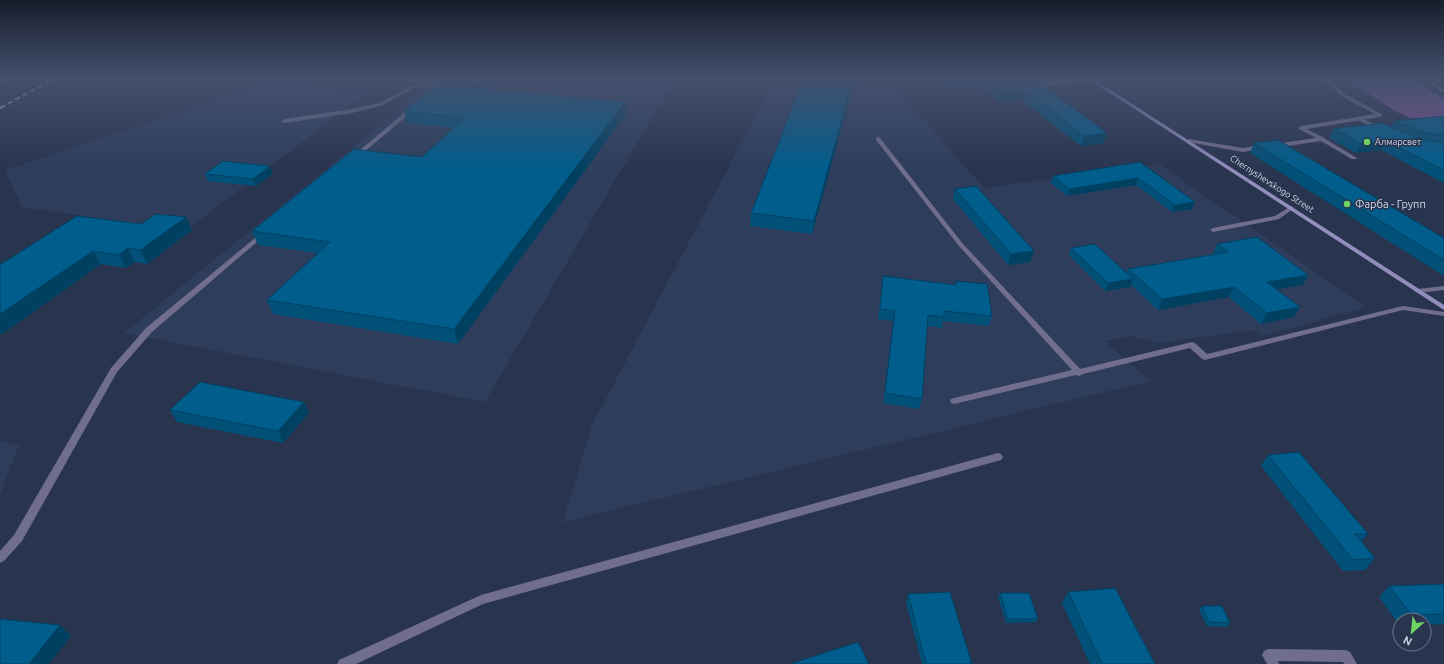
<svg xmlns="http://www.w3.org/2000/svg" width="1444" height="664" viewBox="0 0 1444 664" font-family="Ubuntu,sans-serif">
  <rect width="100%" height="100%" fill="#29344e"/>
  <!-- built -->
  <g fill="#2f3d5d">
    <polygon points="438,78 675,78 485,402 124,333"/>
    <polygon points="278,80 365,94 185,231 22,207 5,170"/>
    <polygon points="846,82 896,89 984,188 1159,164 1366,307 1264,336 1255,330 1158,343 1130,336 1105,341 1151,381 563,522 592,425 771,87"/>
    <polygon points="0,440 19,445 0,495"/>
  </g>
  <!-- forest -->
  <polygon fill="#7f5492" points="1345,78 1411,78 1444,99 1444,118 1410,118 1395,111"/>
  <g fill="none" stroke-linecap="round" stroke-linejoin="round">
    <!-- lane -->
    <g fill="#716e8d" fill-rule="evenodd">
      <polygon points="1095,79 1098,81 1097,82 1030,87 1027,85 1030,83"/>
      <polygon points="443,81 446,83 445,84 414,88 383,105 352,113 284,123 281,121 284,119 352,109 379,103 411,86"/>
      <polygon points="1356,117 1360,117 1382,129 1377,130 1356,119"/>
      <polygon points="878,137 880,138 963,244 1080,369 1192,342 1195,343 1207,354 1403,306 1444,312 1444,316 1403,310 1205,360 1202,359 1190,348 1083,374 1079,376 1076,375 954,404 951,403 950,401 951,399 954,398 1072,370 959,246 876,140 876,138"/>
      <polygon points="1322,137 1357,158 1356,159 1352,159 1321,141 1274,148 1271,146 1274,144"/>
      <polygon points="1189,139 1243,148 1261,145 1264,147 1261,149 1243,152 1187,142 1186,141"/>
      <polygon points="1291,206 1294,208 1293,209 1279,219 1213,232 1210,230 1213,228 1275,216"/>
      <polygon points="1444,286 1444,290 1418,293 1414,291 1418,289"/>
      <polygon points="1268,649 1346,650 1350,652 1357,664 1344,664 1343,662 1278,661 1279,664 1267,664 1262,655 1264,651"/>
    </g>
    <!-- street -->
    <g fill="#716e8d" fill-rule="evenodd">
      <polygon points="1322,78 1327,78 1345,94 1383,115 1380,117 1307,129 1324,138 1324,140 1322,141 1299,129 1299,127 1301,126 1375,114 1341,96"/>
      <polygon points="410,108 415,109 357,158 353,158 353,156"/>
      <polygon points="263,232 265,233 266,234 265,235 152,332 117,372 22,541 4,561 0,563 0,551 14,535 111,368 146,328 261,233"/>
      <polygon points="998,453 1001,454 1003,457 1001,460 483,604 356,664 337,664 339,660 481,595"/>
    </g>
    <!-- secondary -->
    <polygon fill="#938dbe" fill-rule="evenodd" points="1087,78 1092,78 1444,305 1444,310"/>
    <!-- rail -->
    <g stroke="#b2bbcd" stroke-width="2" stroke-dasharray="5.5 3" stroke-linecap="butt">
      <polyline points="1425,78 1444,92"/>
      <polyline points="0,82 11,78"/>
      <polyline points="0,108 56,78"/>
    </g>
  </g>
  <!-- wall -->
  <g fill="#005078">
    <polygon points="942,78 1025,78 1024,81 1107,133 1103,143 1081,146 1021,99 1000,102 978,85 948,86"/>
    <polygon points="487,89 625,102 626,114 458,344 273,314 267,300 318,253 258,245 252,231 422,157 453,128 407,123 404,111"/>
    <polygon points="851,94 812,234 750,226 751,213"/>
    <polygon points="1444,116 1444,183 1381,150 1356,153 1329,138 1334,129 1391,127 1394,121"/>
    <polygon points="1254,143 1444,238 1444,276 1250,153"/>
    <polygon points="1140,162 1192,209 1172,212 1136,185 1067,196 1051,183 1053,176"/>
    <polygon points="273,173 256,186 208,181 205,174"/>
    <polygon points="955,189 1030,262 1008,265 953,199"/>
    <polygon points="186,217 192,230 147,264 135,262 126,268 101,264 2,334 0,334 0,263 141,224"/>
    <polygon points="1217,244 1308,275 1303,285 1276,289 1300,307 1294,317 1261,324 1229,297 1158,310 1131,285 1130,287 1105,291 1069,255 1071,248 1126,273 1128,269 1214,255 1213,254"/>
    <polygon points="883,276 955,285 956,281 992,316 989,326 943,321 942,328 927,326 922,399 919,409 883,403 893,321 878,319"/>
    <polygon points="304,402 309,413 283,443 177,422 170,410"/>
    <polygon points="1268,455 1368,534 1361,542 1375,558 1365,570 1343,571 1261,466"/>
    <polygon points="1444,584 1444,624 1424,625 1424,620 1400,620 1400,626 1379,597 1389,586"/>
    <polygon points="1068,592 1155,664 1090,664 1062,603"/>
    <polygon points="1000,593 1038,619 1036,622 1006,623 998,597"/>
    <polygon points="908,594 972,664 922,664 906,602"/>
    <polygon points="1202,606 1230,623 1227,627 1207,626 1199,610"/>
  </g>
  <!-- shaded-wall -->
  <g fill="#004162">
    <polygon points="485,78 500,78 476,99 473,88"/>
    <polygon points="1008,78 1025,78 1024,83 1006,87"/>
    <polygon points="852,82 851,94 812,234 814,221"/>
    <polygon points="1024,89 1021,99 1000,102 1002,92"/>
    <polygon points="625,102 626,114 458,344 454,329"/>
    <polygon points="1107,133 1103,143 1081,146 1084,136"/>
    <polygon points="1386,141 1381,150 1356,153 1362,144"/>
    <polygon points="270,166 273,173 256,186 253,179"/>
    <polygon points="1138,178 1136,185 1067,196 1069,189"/>
    <polygon points="1195,202 1192,209 1172,212 1175,205"/>
    <polygon points="186,217 192,230 147,264 140,250"/>
    <polygon points="128,248 135,262 126,268 119,255"/>
    <polygon points="93,251 101,264 2,334 0,331 0,314"/>
    <polygon points="1034,251 1030,262 1008,265 1011,254"/>
    <polygon points="1308,275 1303,285 1261,292 1267,282"/>
    <polygon points="1133,279 1130,287 1105,291 1108,283"/>
    <polygon points="1234,287 1229,297 1158,310 1162,299"/>
    <polygon points="1300,307 1294,317 1261,324 1267,313"/>
    <polygon points="304,402 309,413 283,443 278,431"/>
    <polygon points="60,625 71,636 49,664 29,664"/>
  </g>
  <!-- building -->
  <g fill="#005d8c" stroke="#004162">
    <polygon points="445,78 485,78 473,88 625,102 454,329 267,300 330,242 252,231 354,149 422,157 464,118 404,111"/>
    <polygon points="804,78 852,82 814,221 751,213"/>
    <polygon points="982,78 1008,78 1008,80 1012,82 1034,79 1107,133 1084,136 1024,89 1002,92"/>
    <polygon points="1444,116 1444,135 1427,133 1394,121"/>
    <polygon points="1382,123 1414,137 1438,142 1444,142 1444,170 1386,141 1362,144 1334,129"/>
    <polygon points="1278,140 1444,238 1444,260 1254,143"/>
    <polygon points="223,161 270,166 253,179 205,174"/>
    <polygon points="1140,162 1195,202 1175,205 1138,178 1069,189 1053,176"/>
    <polygon points="976,186 1034,251 1011,254 955,189"/>
    <polygon points="156,214 186,217 140,250 128,248 119,255 93,251 0,314 0,263 1,264 77,216 141,224"/>
    <polygon points="1257,237 1308,275 1267,282 1300,307 1267,313 1234,287 1162,299 1128,269 1228,252 1217,244"/>
    <polygon points="1095,244 1133,279 1108,283 1071,248"/>
    <polygon points="883,276 956,285 956,281 987,284 992,316 944,311 944,317 928,315 922,399 885,393 895,311 880,309"/>
    <polygon points="200,382 304,402 278,431 170,410"/>
    <polygon points="1299,452 1368,534 1355,534 1375,558 1353,560 1268,455"/>
    <polygon points="1444,584 1444,614 1412,615 1389,586"/>
    <polygon points="1115,588 1155,664 1102,664 1068,592"/>
    <polygon points="950,592 972,664 926,664 908,594"/>
    <polygon points="1000,593 1029,593 1038,619 1008,619"/>
    <polygon points="1202,606 1222,606 1230,623 1209,622"/>
    <polygon points="0,619 60,625 29,664 0,664"/>
    <polygon points="858,642 869,664 790,664"/>
  </g>
  <!-- sky -->
  <linearGradient id="sky" x2="0" y2="1"><stop stop-color="#171d2b"/><stop offset="0.46" stop-color="#43506e"/><stop offset="1" stop-color="#43506e" stop-opacity="0"/></linearGradient>
  <rect width="1444" height="171" fill="url(#sky)"/>
  <!-- markers -->
  <g fill="#6dd362" stroke="#29344e" stroke-width="1.5">
    <circle cx="1367" cy="142" r="4"/>
    <circle cx="1347" cy="204" r="4"/>
  </g>
  <g text-anchor="middle" dominant-baseline="central" stroke-width="3" stroke-linejoin="round" paint-order="stroke">
    <!-- far-poi labels -->
    <g font-size="9" fill="#d1d9ea" stroke="#29344e" text-anchor="start">
      <text x="1375" y="142">Алмарсвет</text>
    </g>
    <!-- far-street labels -->
    <g font-size="9" fill="#d1d9ea" stroke="#29344e">
      <text transform="translate(1272 184) rotate(33)">Chernyshevskogo Street</text>
    </g>
    <!-- poi labels -->
    <g font-size="11" fill="#d1d9ea" stroke="#29344e" text-anchor="start">
      <text x="1355" y="204">Фарба - Групп</text>
    </g>
  </g>
  <!-- north arrow -->
  <g transform="translate(1412 632) rotate(207)"><circle r="19" fill="#29344e" stroke="#6c768c"/>
  <path d="M0-3L7 15L0 10L-7 15Z" fill="#6dd362"/>
  <text y="-6" font-size="11" font-weight="bold" text-anchor="middle" fill="#d1d9ea">N</text>
  </g>
</svg>
